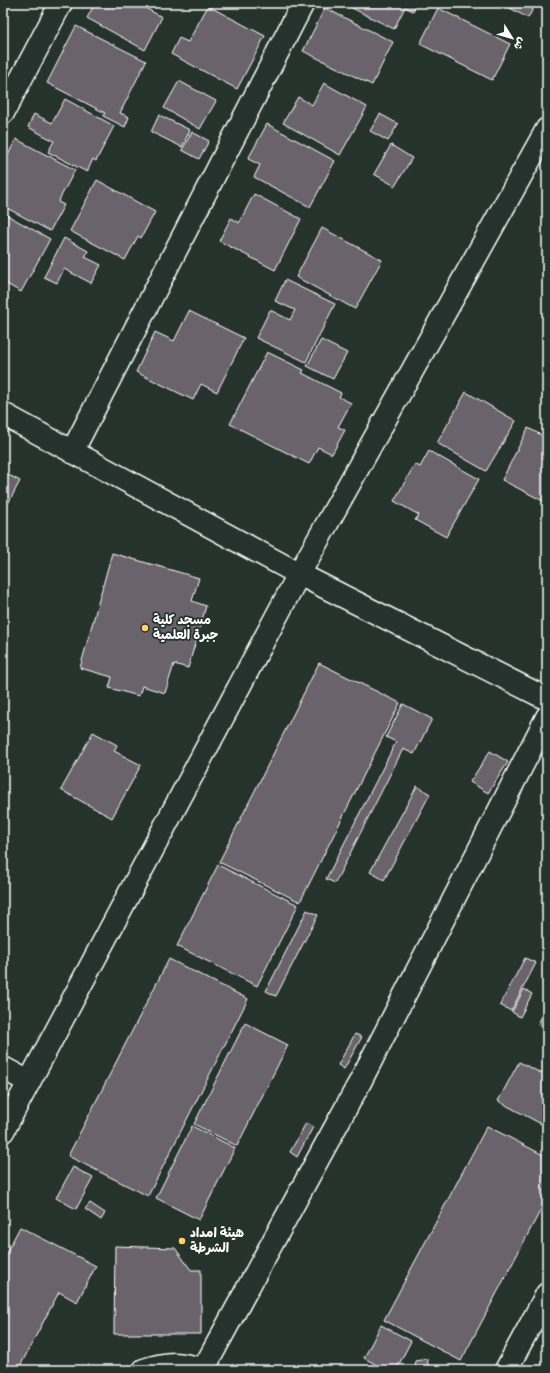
<svg xmlns="http://www.w3.org/2000/svg" width="550" height="1373" viewBox="0 0 550 1373" font-family="'Gochi Hand','Playpen Sans Arabic',sans-serif">
  <rect width="100%" height="100%" fill="#26332d"/>
  <filter id="ink" filterUnits="userSpaceOnUse"><feTurbulence type="fractalNoise" baseFrequency=".025" numOctaves="2"/><feDisplacementMap in="SourceGraphic" scale="8" xChannelSelector="R" yChannelSelector="G"/><feConvolveMatrix kernelMatrix="1 2 1 2 8 2 1 2 1" color-interpolation-filters="sRGB"/></filter>
  <g filter="url(#ink)">
    <!-- building -->
    <g fill="#6a636c" stroke="#fff">
      <polygon points="95,3 136,3 162,17 145,50 87,18"/>
      <polygon points="349,3 417,3 413,11 405,7 394,29 348,6"/>
      <polygon points="501,3 536,3 528,18"/>
      <polygon points="208,6 265,36 237,89 171,54 179,38 188,42"/>
      <polygon points="325,8 393,42 372,85 303,51"/>
      <polygon points="438,8 510,44 492,80 420,44"/>
      <polygon points="76,26 146,61 120,113 129,117 125,127 103,116 105,113 47,83"/>
      <polygon points="179,81 216,101 200,129 164,108"/>
      <polygon points="324,83 367,107 340,155 283,123 298,97 312,105"/>
      <polygon points="65,99 114,126 96,161 93,159 87,172 48,152 54,141 28,127 34,114 52,123"/>
      <polygon points="380,114 398,124 388,141 370,131"/>
      <polygon points="159,115 190,130 182,147 151,132"/>
      <polygon points="267,124 335,161 310,207 254,177 260,165 248,159"/>
      <polygon points="192,132 209,141 199,159 182,150"/>
      <polygon points="16,139 75,170 58,202 64,205 50,231 3,206 3,165"/>
      <polygon points="391,145 412,158 395,186 374,174"/>
      <polygon points="97,180 155,212 141,238 138,236 125,260 70,231"/>
      <polygon points="254,194 301,219 275,270 219,241 231,218 239,223"/>
      <polygon points="3,213 50,239 21,292 3,282"/>
      <polygon points="322,228 382,260 355,309 296,277"/>
      <polygon points="64,238 88,251 85,257 101,265 91,283 64,269 57,283 44,277"/>
      <polygon points="285,280 335,304 306,362 256,338 270,310 290,320 295,310 275,301"/>
      <polygon points="189,311 244,338 217,392 201,384 193,400 136,372 155,332 174,341"/>
      <polygon points="321,340 347,353 333,379 307,366"/>
      <polygon points="267,352 304,370 302,373 341,393 339,397 351,403 338,427 345,430 332,454 318,447 309,464 230,424"/>
      <polygon points="466,392 516,421 486,471 437,443"/>
      <polygon points="528,428 547,438 547,503 502,480"/>
      <polygon points="429,451 479,479 446,537 415,520 419,515 394,501 415,464 420,467"/>
      <polygon points="3,472 20,481 3,513"/>
      <polygon points="112,553 199,578 192,601 206,606 188,668 174,664 165,693 142,686 139,696 109,688 112,677 80,668"/>
      <polygon points="319,663 400,703 300,902 219,862"/>
      <polygon points="403,704 432,719 414,754 403,749 335,883 326,879 396,742 386,737"/>
      <polygon points="93,732 117,745 114,751 141,765 112,818 61,790"/>
      <polygon points="490,751 508,762 488,793 470,782"/>
      <polygon points="417,786 430,794 384,880 370,872"/>
      <polygon points="218,865 298,905 257,986 177,946"/>
      <polygon points="307,910 318,915 276,996 266,991"/>
      <polygon points="525,958 536,963 511,1011 500,1005"/>
      <polygon points="169,959 248,999 148,1196 68,1156"/>
      <polygon points="524,989 532,994 520,1017 512,1012"/>
      <polygon points="547,1006 547,1029 538,1024"/>
      <polygon points="245,1023 288,1045 237,1146 194,1124"/>
      <polygon points="355,1034 362,1037 344,1069 338,1065"/>
      <polygon points="519,1062 547,1076 547,1127 498,1101"/>
      <polygon points="306,1123 313,1127 297,1157 290,1152"/>
      <polygon points="192,1126 235,1148 199,1220 156,1198"/>
      <polygon points="487,1126 547,1157 547,1198 461,1361 384,1320"/>
      <polygon points="73,1167 93,1178 76,1209 56,1198"/>
      <polygon points="90,1203 105,1213 101,1220 85,1209"/>
      <polygon points="20,1227 96,1266 77,1302 59,1292 18,1370 3,1370 3,1259"/>
      <polygon points="115,1246 175,1248 191,1270 201,1270 201,1334 114,1334"/>
      <polygon points="381,1325 411,1341 396,1370 386,1370 364,1358"/>
      <polygon points="427,1359 429,1370 416,1370 415,1361"/>
    </g>
    <g fill="none" stroke-linecap="round" stroke-linejoin="round">
      <!-- minor casing -->
      <g stroke="#fff" stroke-width="25">
        <g id="minor">
          <polyline points="3,113 61,3"/>
          <polyline points="3,414 299,574 547,699"/>
          <polyline points="72,452 303,3"/>
          <polyline points="3,1068 29,1082"/>
          <polyline points="3,1131 299,574 547,129"/>
          <path d="M144,1370C167,1362 180,1362 204,1370"/>
          <polyline points="203,1370 360,1082 547,717"/>
          <polyline points="506,1370 547,1294"/>
        </g>
      </g>
      <!-- minor -->
      <use href="#minor" stroke="#26332d" stroke-width="22"/>
    </g>
  </g>
  <!-- markers -->
  <g fill="#ffd166" stroke="#26332d" stroke-width="1.5">
    <circle cx="145" cy="628" r="4"/>
    <circle cx="182" cy="1241" r="4"/>
  </g>
  <g text-anchor="middle" dominant-baseline="central" stroke-width="3.5" stroke-linejoin="round" paint-order="stroke">
    <!-- poi labels -->
    <g font-size="13" font-weight="bold" fill="#fff" stroke="#26332d" text-anchor="start">
      <text x="153" y="621">مسجد كلية<tspan x="153" dy="15">جبرة العلمية</tspan></text>
      <text x="190" y="1234">هيئة امداد<tspan x="190" dy="15">الشرطة</tspan></text>
    </g>
  </g>
  <!-- margin -->
  <rect width="550" height="1373" fill="none" stroke="#26332d" stroke-width="16"/>
  <rect x="8" y="8" width="534" height="1357" fill="none" stroke="#fff" stroke-width="1.5" filter="url(#ink)"/>
  <!-- north arrow -->
  <g transform="translate(512 38) rotate(127)" stroke="#26332d" stroke-width="3" paint-order="stroke">
  <path d="M0-3L7 15L0 10L-7 15Z" fill="#ffffff"/>
  <text y="-6" font-size="11" font-weight="bold" text-anchor="middle" fill="#ffffff">ش</text>
  </g>
</svg>
